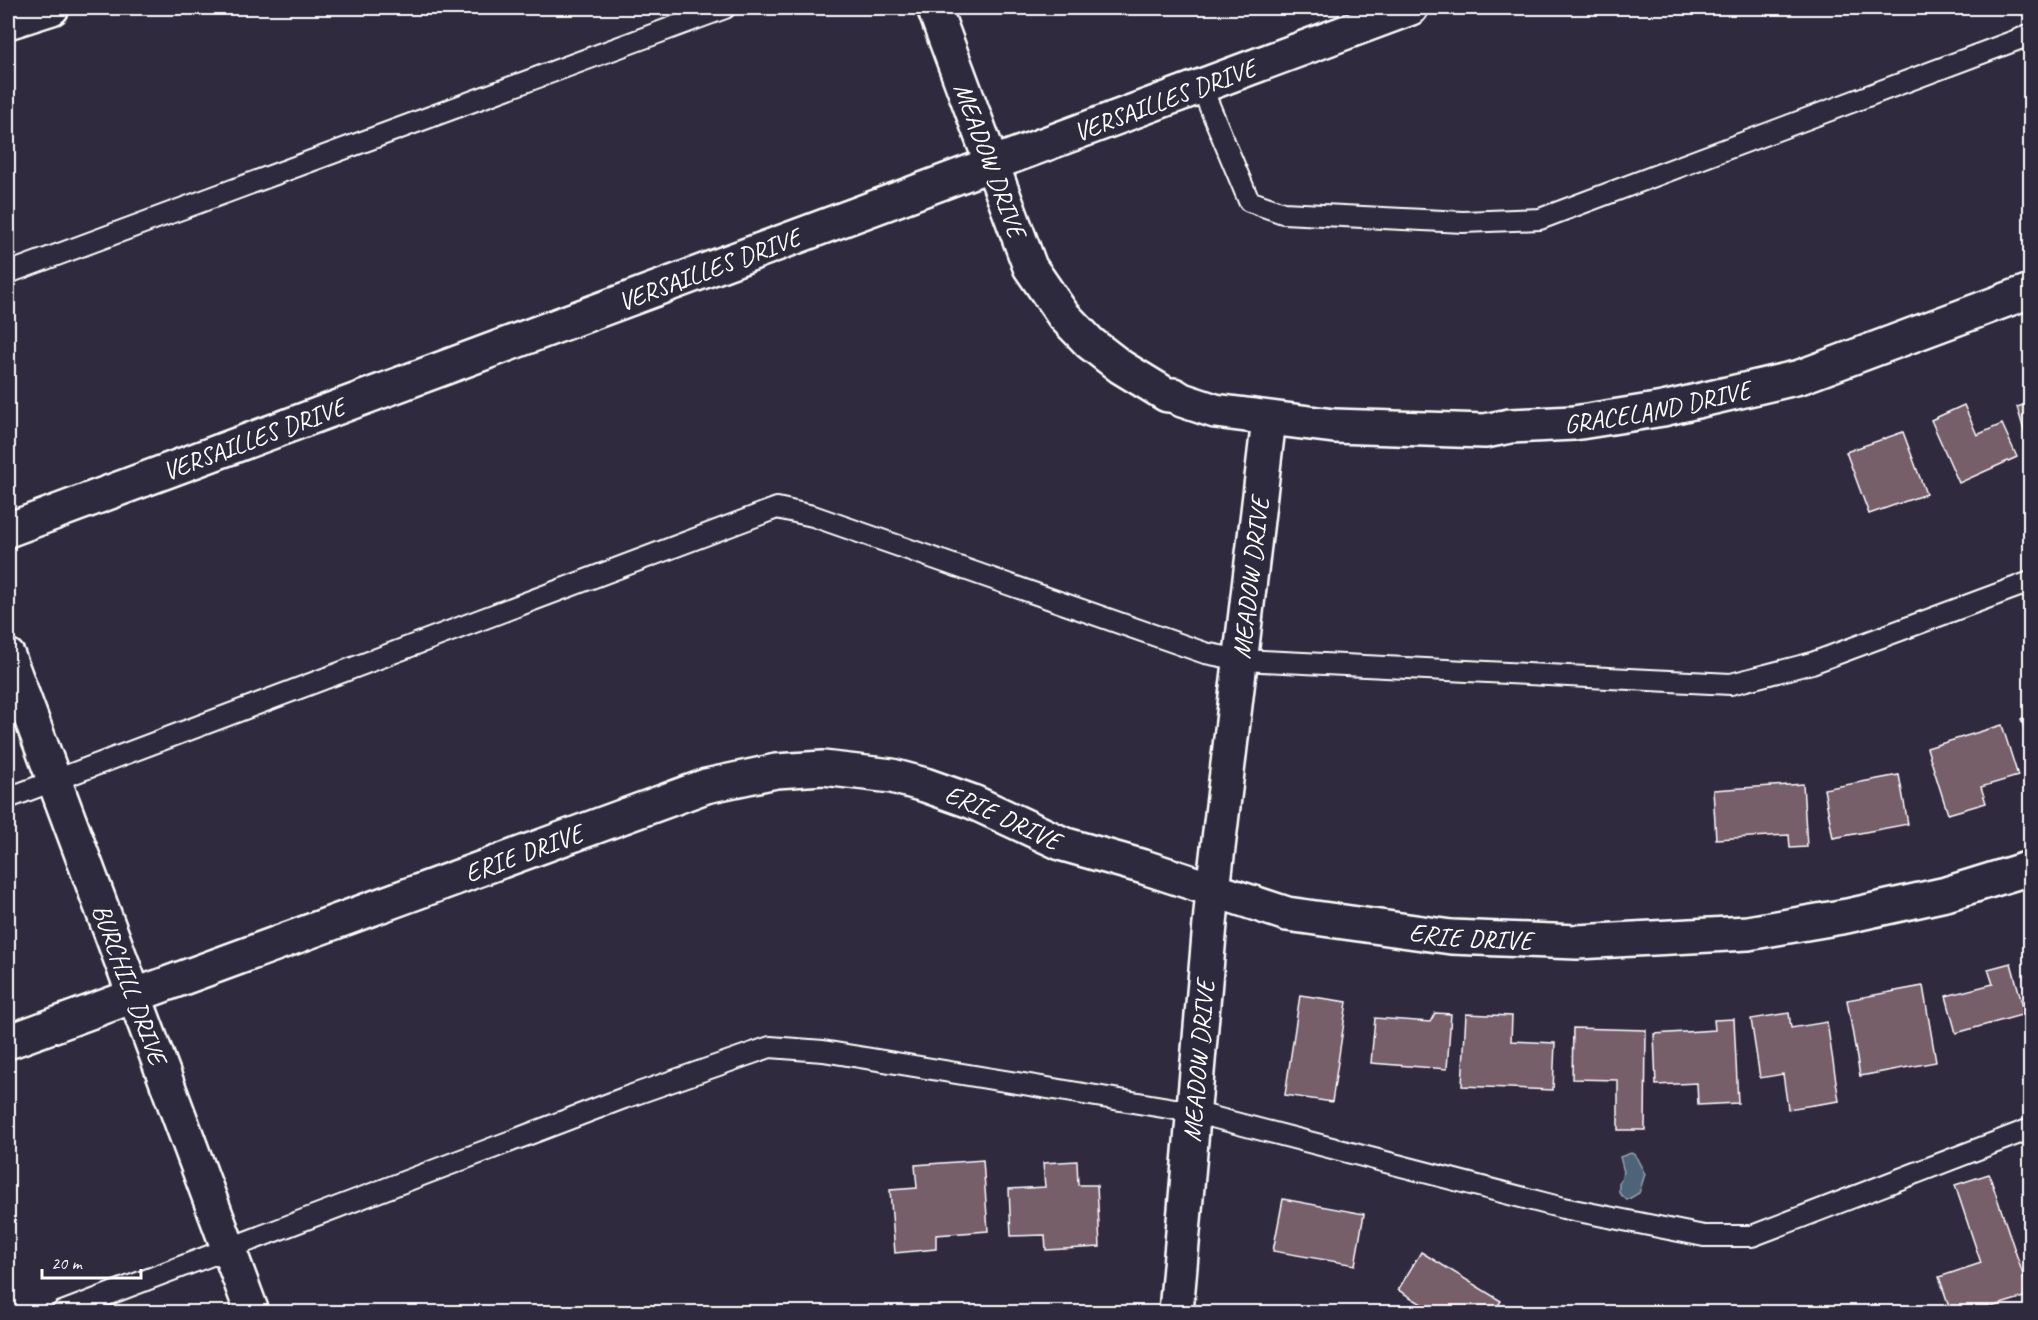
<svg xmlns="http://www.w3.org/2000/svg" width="2038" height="1320" viewBox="0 0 2038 1320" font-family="Caveat,sans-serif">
  <rect width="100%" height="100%" fill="#2f2a3d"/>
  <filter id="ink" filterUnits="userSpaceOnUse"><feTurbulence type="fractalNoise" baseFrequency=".0167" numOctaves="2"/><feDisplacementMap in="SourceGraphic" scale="12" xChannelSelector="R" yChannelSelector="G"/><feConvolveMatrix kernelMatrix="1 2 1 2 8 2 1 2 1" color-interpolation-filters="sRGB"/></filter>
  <g filter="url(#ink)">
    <!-- water -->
    <polygon fill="#4d6378" stroke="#94a1ae" stroke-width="1.5" points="1631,1153 1635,1155 1645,1174 1639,1193 1627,1200 1619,1193 1619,1184 1624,1172 1620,1157"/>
    <!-- building -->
    <g fill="#765e68" stroke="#fff" stroke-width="1.5">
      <polygon points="2030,403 2030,450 2017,407"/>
      <polygon points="1964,405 1977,435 2002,424 2017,457 1959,483 1931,420"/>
      <polygon points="1903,432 1926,494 1869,514 1846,452"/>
      <polygon points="2030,715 2030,746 2021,719"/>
      <polygon points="2002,725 2018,776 1981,787 1986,803 1948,814 1927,748"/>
      <polygon points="1899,775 1908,824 1833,838 1824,789"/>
      <polygon points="1803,784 1807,847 1790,848 1789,835 1716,839 1713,790"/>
      <polygon points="2011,963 2025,1014 1956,1033 1946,996 1993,984 1988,969"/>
      <polygon points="1923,986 1936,1062 1860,1076 1847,1000"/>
      <polygon points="1300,995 1347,1002 1332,1102 1285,1095"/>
      <polygon points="1435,1013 1451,1014 1447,1069 1371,1063 1375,1018 1430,1022"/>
      <polygon points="1789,1013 1791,1028 1827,1022 1839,1101 1788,1109 1783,1074 1760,1078 1751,1019"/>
      <polygon points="1466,1014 1512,1016 1511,1041 1555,1043 1553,1090 1462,1086"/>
      <polygon points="1734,1019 1738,1103 1698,1105 1697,1083 1656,1085 1654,1034 1715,1030 1714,1020"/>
      <polygon points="1573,1028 1646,1030 1645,1130 1618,1130 1618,1080 1572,1079"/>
      <polygon points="983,1160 988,1231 936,1235 936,1249 895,1253 890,1190 917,1188 915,1165"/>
      <polygon points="1077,1161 1078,1185 1097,1185 1100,1247 1046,1250 1045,1235 1011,1236 1009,1189 1045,1187 1043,1163"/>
      <polygon points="1989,1174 2030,1295 1975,1312 1951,1312 1939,1277 1981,1263 1955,1185"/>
      <polygon points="1283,1199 1364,1214 1355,1265 1273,1251"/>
      <polygon points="1421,1252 1501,1301 1494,1312 1435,1312 1398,1290"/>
    </g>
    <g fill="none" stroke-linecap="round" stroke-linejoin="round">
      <!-- lane casing -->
      <g stroke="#fff" stroke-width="24">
        <g id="lane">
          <polyline points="1201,86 1249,201 1283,213 1463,222 1540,219 2030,35"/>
          <polyline points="8,273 725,8"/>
          <polyline points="8,798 777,508 813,516 1205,653 1241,660 1731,684 1812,663 2030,582"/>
          <polyline points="62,1312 624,1098 770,1047 823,1051 1193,1112 1563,1208 1704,1236 1752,1236 2030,1129"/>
        </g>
      </g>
      <!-- street casing -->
      <g stroke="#fff" stroke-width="38">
        <g id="street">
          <polyline points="8,22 52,8"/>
          <path id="s1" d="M8,656L252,1312"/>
          <path id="s2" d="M8,1042L706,786L776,771L823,768L892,776L925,785L973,802L1063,844L1144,867L1287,914L1451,937L1577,942L1748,933L1847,916L1946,894L2030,868"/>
          <path id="s3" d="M1176,1312L1213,890L1269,419"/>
        </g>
      </g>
      <!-- secondary casing -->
      <g stroke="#fff" stroke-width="38">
        <g id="secondary">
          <path id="s4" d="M934,8L1030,267L1063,315L1090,343L1121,367L1167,395H1174L1182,400L1215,411L1334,426L1485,431L1510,426L1574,423L1663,409L1800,377L2030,291"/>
          <path id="s5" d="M8,530L1411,8"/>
        </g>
      </g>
      <!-- lane -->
      <use href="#lane" stroke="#2f2a3d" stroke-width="20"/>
      <!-- street -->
      <use href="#street" stroke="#2f2a3d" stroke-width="33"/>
      <!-- secondary -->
      <use href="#secondary" stroke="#2f2a3d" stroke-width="33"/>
    </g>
  </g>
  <g text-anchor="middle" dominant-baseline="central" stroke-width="6" stroke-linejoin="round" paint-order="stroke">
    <!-- street labels -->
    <g font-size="26" fill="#fff" stroke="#2f2a3d">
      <text stroke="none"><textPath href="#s5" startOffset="1234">VERSAILLES DRIVE</textPath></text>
      <text stroke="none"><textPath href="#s4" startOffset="162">MEADOW DRIVE</textPath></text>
      <text stroke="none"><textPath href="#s5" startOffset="748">VERSAILLES DRIVE</textPath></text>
      <text stroke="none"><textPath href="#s4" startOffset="963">GRACELAND DRIVE</textPath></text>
      <text stroke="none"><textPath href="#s5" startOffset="262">VERSAILLES DRIVE</textPath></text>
      <text stroke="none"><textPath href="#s3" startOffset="738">MEADOW DRIVE</textPath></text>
      <text stroke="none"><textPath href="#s2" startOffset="1050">ERIE DRIVE</textPath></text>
      <text stroke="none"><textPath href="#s2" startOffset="549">ERIE DRIVE</textPath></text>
      <text stroke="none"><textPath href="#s2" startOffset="1536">ERIE DRIVE</textPath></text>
      <text stroke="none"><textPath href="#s1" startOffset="350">BURCHILL DRIVE</textPath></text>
      <text stroke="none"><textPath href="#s3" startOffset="252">MEADOW DRIVE</textPath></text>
    </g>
  </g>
  <!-- margin -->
  <rect width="2038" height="1320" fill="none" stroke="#2f2a3d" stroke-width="30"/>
  <rect x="15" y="15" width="2008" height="1290" fill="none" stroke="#fff" stroke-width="2" filter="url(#ink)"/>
  <!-- scale -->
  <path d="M42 1269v9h99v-9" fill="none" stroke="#ffffff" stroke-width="3"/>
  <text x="51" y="1269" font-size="18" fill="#ffffff" stroke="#2f2a3d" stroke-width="4.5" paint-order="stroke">20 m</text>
</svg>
